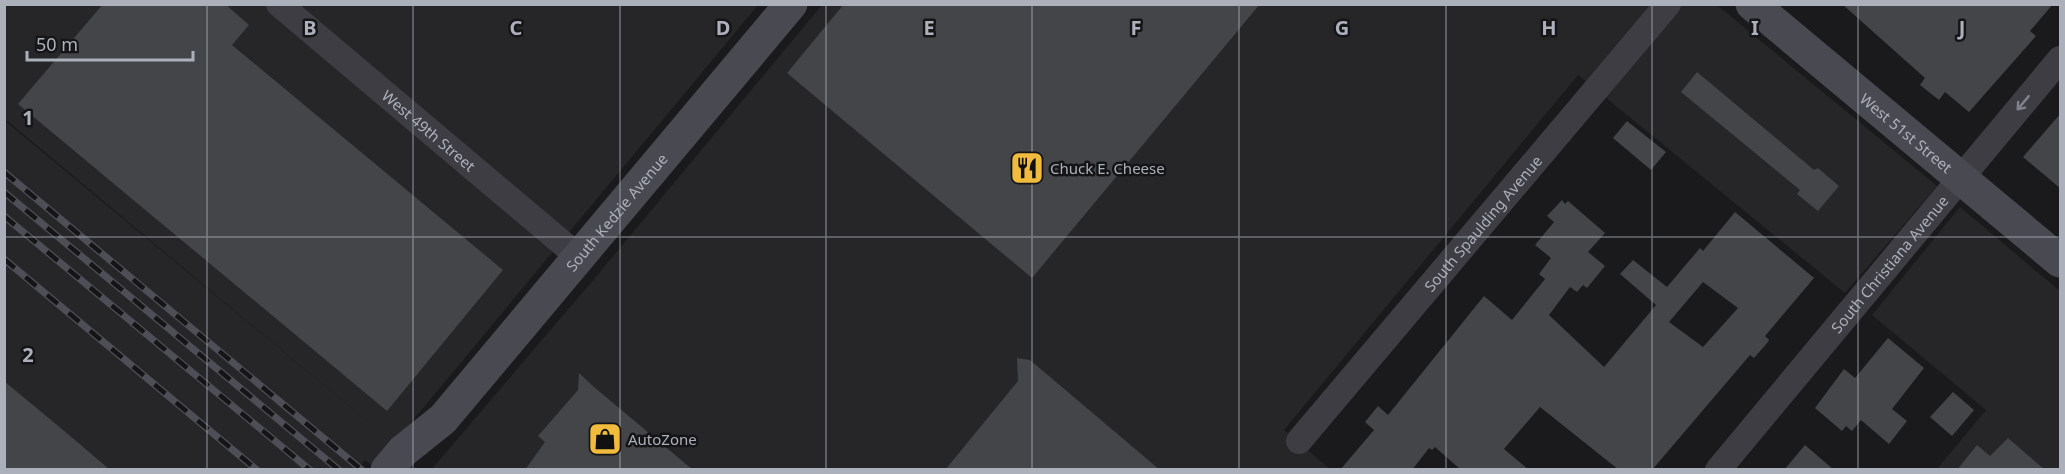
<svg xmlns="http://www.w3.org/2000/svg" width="2065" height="474" viewBox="0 0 2065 474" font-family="'Noto Sans',sans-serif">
  <rect width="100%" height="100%" fill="#1a1a1c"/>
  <!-- built -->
  <g fill="#262629">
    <polygon points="5,5 758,5 374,467 365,460 357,469 5,469 4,120 385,436 5,119"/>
    <polygon points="822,5 1717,5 1937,186 1845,293 1578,75 1284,430 1330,469 431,470 595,278"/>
    <polygon points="1960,207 2060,291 2060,469 1937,469 1986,410 1872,315"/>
  </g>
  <!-- building -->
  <g fill="#444549" fill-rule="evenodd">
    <polygon points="103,4 225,4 249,25 232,45 503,270 387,411 18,104"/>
    <polygon points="844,4 1260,4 1032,278 787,73"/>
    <polygon points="1842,4 2053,4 2030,31 2036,36 1969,112 1945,92 1939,100 1920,85 1925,78"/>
    <polygon points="1697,72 1814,170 1818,168 1839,186 1818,211 1797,194 1800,190 1681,92"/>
    <polygon points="2061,113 2061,189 2023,157"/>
    <polygon points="1627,121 1666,152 1651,170 1613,138"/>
    <path d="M1562,200L1565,204L1568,201L1605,233L1588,252L1605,266L1587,288L1583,285L1577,292L1570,287L1549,315L1604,367L1656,305L1620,274L1633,260L1667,287L1700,248L1703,251L1735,212L1814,278L1765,336L1769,340L1768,342L1754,358L1750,355L1652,470H1619L1540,407L1504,449L1529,470H1461L1435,447L1432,450L1429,448L1412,470H1340L1374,430L1365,422L1378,406L1388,415L1484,296L1512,320L1545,279L1539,274L1551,258L1535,245L1554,222L1547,216ZM1703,282L1738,308L1703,347L1669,322Z"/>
    <polygon points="1888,338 1924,368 1892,409 1907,421 1889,444 1861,420 1852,431 1846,426 1842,431 1815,408 1844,369 1855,378"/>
    <polygon points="1017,358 1030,360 1160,470 945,470 1018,381"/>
    <polygon points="579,373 594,387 693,470 525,470 545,442 538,436 578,390"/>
    <polygon points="4,381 75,440 110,470 4,470"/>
    <polygon points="1953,392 1974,410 1952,436 1930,417"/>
    <polygon points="2008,438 2045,470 1957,470 1977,445 1990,456"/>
    <polygon points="1805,445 1834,470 1784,470"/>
  </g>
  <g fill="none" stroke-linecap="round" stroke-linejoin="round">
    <!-- street -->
    <g stroke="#3d3d43" stroke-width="26">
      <path id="s1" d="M279,4L580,258"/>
      <path id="s2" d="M1299,441L1668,4"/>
      <path id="s3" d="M1718,470L2060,59"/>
    </g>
    <!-- secondary -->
    <g stroke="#494a51" stroke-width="33">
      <path id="s4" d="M1752,4L2060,261"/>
      <path id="s5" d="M387,470L403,451L443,419L791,4"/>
    </g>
    <!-- rail casing -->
    <g stroke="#4e4f56" stroke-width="7">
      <g id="rail">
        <polyline points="4,172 362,470"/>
        <polyline points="4,192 339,470"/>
        <polyline points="4,216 310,470"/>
        <polyline points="4,259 257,470"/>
      </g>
    </g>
    <!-- rail -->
    <use href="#rail" stroke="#151517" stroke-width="4.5" stroke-dasharray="14" stroke-linecap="butt"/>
  </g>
  <!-- one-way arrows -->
  <defs><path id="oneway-shaft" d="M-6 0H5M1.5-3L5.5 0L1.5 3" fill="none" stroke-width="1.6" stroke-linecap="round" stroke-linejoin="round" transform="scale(1.5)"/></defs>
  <use stroke="#80828b" href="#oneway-shaft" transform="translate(2023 103) rotate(130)"/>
  <!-- grid -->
  <path fill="none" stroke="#acb0bb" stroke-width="1.5" stroke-opacity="0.55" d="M207,4V470M413,4V470M620,4V470M826,4V470M1032,4V470M1239,4V470M1446,4V470M1652,4V470M1858,4V470M4,237H2060"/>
  <!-- icons -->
  <defs>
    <g id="restaurant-square" transform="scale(1.725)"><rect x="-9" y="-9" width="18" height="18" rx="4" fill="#f1bc3d" stroke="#151517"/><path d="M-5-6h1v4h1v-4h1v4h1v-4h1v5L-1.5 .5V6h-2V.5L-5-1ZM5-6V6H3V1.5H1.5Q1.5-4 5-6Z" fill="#111"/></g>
    <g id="shop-square" transform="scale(1.725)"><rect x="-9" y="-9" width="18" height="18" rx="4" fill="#f1bc3d" stroke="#151517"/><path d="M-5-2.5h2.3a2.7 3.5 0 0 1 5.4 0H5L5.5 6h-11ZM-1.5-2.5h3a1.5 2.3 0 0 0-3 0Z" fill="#111"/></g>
  </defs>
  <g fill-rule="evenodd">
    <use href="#restaurant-square" x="1027" y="168"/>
    <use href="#shop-square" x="605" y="439"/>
  </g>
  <g text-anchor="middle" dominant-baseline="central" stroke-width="5" stroke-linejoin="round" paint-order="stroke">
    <!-- street labels -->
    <g font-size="15" fill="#acb0bb" stroke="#151517">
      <text stroke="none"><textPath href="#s1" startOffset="196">West 49th Street</textPath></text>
      <text stroke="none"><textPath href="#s4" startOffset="201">West 51st Street</textPath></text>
      <text stroke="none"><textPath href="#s5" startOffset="346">South Kedzie Avenue</textPath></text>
      <text stroke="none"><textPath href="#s2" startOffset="285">South Spaulding Avenue</textPath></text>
      <text stroke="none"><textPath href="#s3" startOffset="268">South Christiana Avenue</textPath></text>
    </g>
    <!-- poi labels -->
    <g font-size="15" fill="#acb0bb" stroke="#151517" text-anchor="start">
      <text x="1050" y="168">Chuck E. Cheese</text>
      <text x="628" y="439">AutoZone</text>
    </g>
  </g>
  <g font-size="20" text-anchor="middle" font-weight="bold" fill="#acb0bb" stroke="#151517" stroke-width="5" stroke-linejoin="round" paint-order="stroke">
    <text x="310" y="35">B</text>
    <text x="516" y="35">C</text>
    <text x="723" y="35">D</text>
    <text x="929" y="35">E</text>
    <text x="1136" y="35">F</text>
    <text x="1342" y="35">G</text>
    <text x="1549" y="35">H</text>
    <text x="1755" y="35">I</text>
    <text x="1962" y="35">J</text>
    <text x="28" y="125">1</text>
    <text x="28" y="362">2</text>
  </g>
  <!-- border -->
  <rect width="2065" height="474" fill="none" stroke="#acb0bb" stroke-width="12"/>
  <!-- scale -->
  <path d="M27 51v9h166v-9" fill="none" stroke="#acb0bb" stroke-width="3"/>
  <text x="36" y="51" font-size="18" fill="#acb0bb" stroke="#151517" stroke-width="4.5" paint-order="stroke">50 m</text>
</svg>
